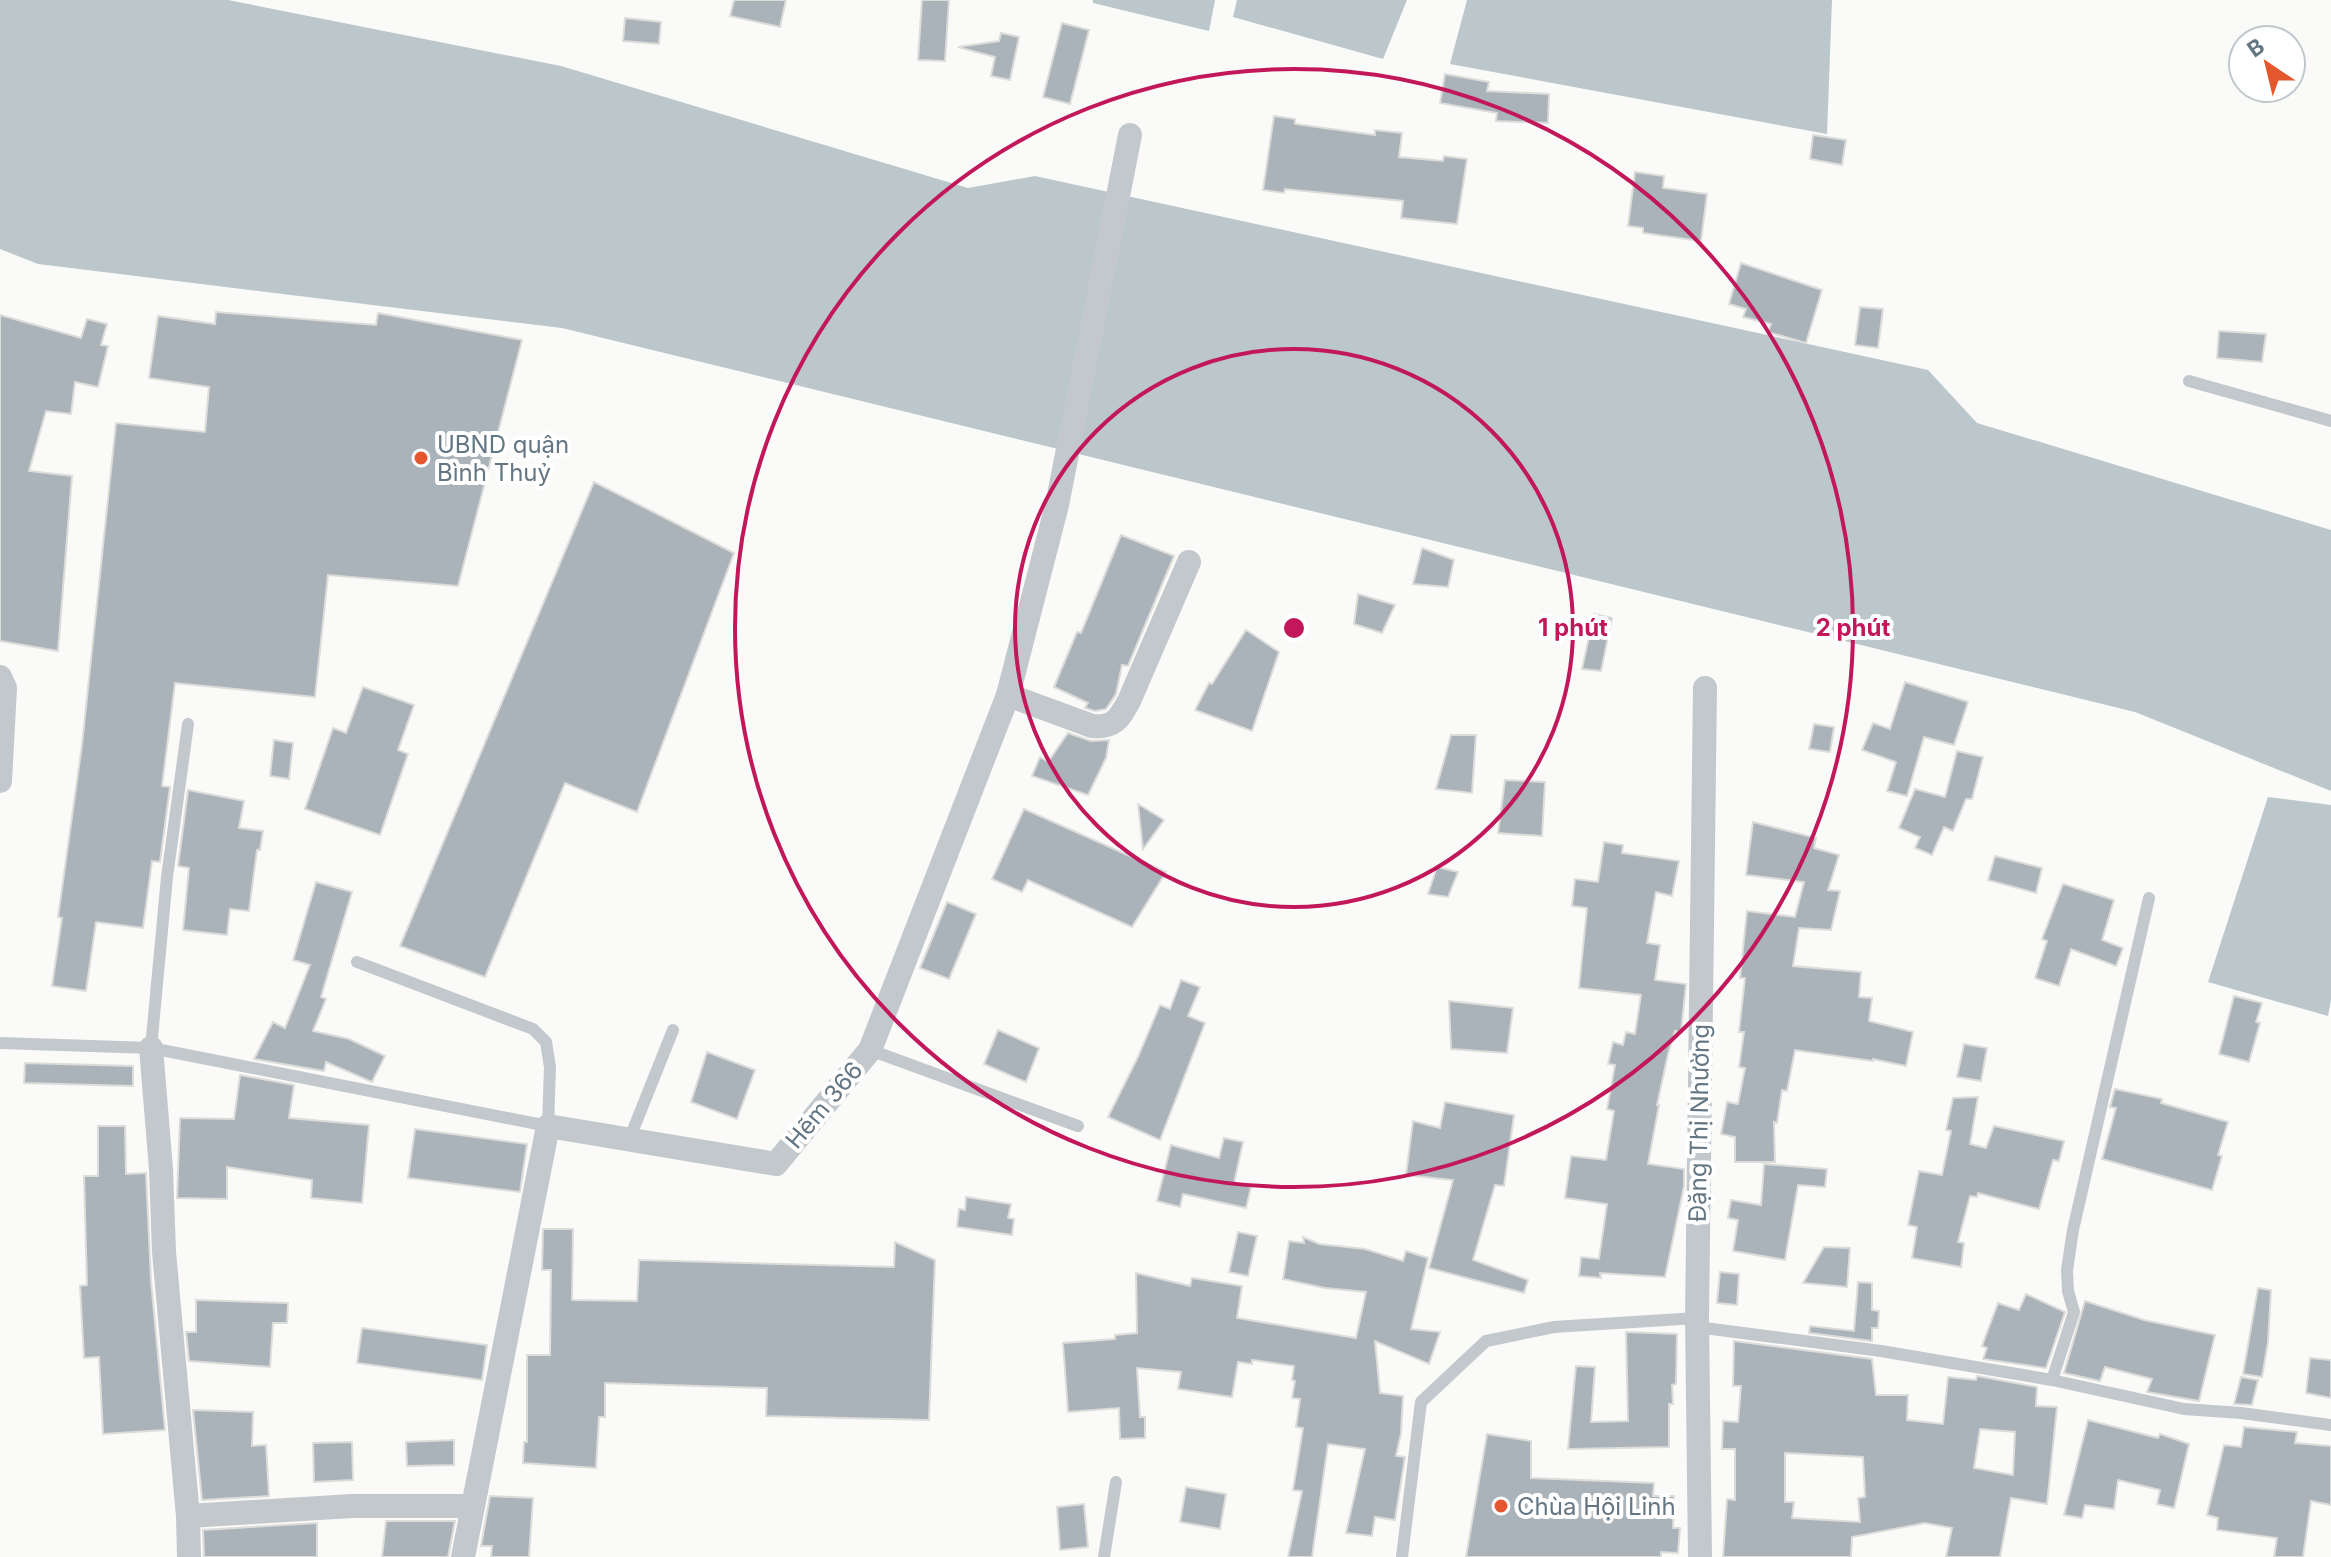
<svg xmlns="http://www.w3.org/2000/svg" width="2331" height="1557" viewBox="0 0 2331 1557" font-family="Inter,sans-serif">
  <rect width="100%" height="100%" fill="#fafaf8"/>
  <!-- water -->
  <g fill="#bbc7cb">
    <polygon points="0,0 228,0 561,66 968,188 1035,176 1928,370 1977,423 2331,530 2331,791 2135,712 562,328 38,264 0,249"/>
    <polygon points="1093,0 1215,0 1209,31 1093,3"/>
    <polygon points="1237,0 1407,0 1383,59 1233,17"/>
    <polygon points="1467,0 1832,0 1827,134 1450,64"/>
    <polygon points="2268,797 2331,805 2331,1000 2328,1016 2208,982"/>
  </g>
  <!-- building -->
  <g fill="#aab3b9" stroke="#dcdcda" stroke-width="2" fill-rule="evenodd">
    <polygon points="734,0 786,0 780,27 730,16"/>
    <polygon points="922,0 949,0 945,61 918,60"/>
    <polygon points="625,18 661,22 659,44 623,41"/>
    <polygon points="1062,23 1089,30 1070,104 1043,97"/>
    <polygon points="1001,33 1019,37 1010,80 991,76 995,57 958,47 999,41"/>
    <polygon points="1445,74 1489,82 1487,91 1549,94 1548,123 1496,121 1497,113 1440,103"/>
    <polygon points="1274,116 1295,119 1295,124 1375,135 1375,130 1402,133 1399,157 1443,161 1444,156 1467,159 1457,224 1401,218 1403,201 1285,189 1284,193 1263,190"/>
    <polygon points="1813,135 1846,140 1842,165 1810,159"/>
    <polygon points="1635,172 1664,176 1663,188 1707,194 1701,241 1643,233 1643,228 1628,226"/>
    <polygon points="1741,263 1822,290 1806,343 1768,332 1771,324 1743,317 1746,309 1729,304"/>
    <polygon points="1860,307 1883,309 1878,348 1855,345"/>
    <polygon points="216,312 376,325 378,313 522,340 458,586 328,575 315,697 175,683 162,786 170,787 160,862 152,861 143,928 96,922 86,991 52,986 62,918 58,917 82,745 116,423 205,432 209,387 149,378 158,316 215,324"/>
    <polygon points="0,315 81,338 87,319 107,324 101,345 108,346 98,387 75,382 71,414 46,411 29,471 72,476 58,651 0,641"/>
    <polygon points="2219,331 2266,334 2262,362 2217,358"/>
    <polygon points="594,482 734,553 637,812 565,783 485,977 400,946"/>
    <polygon points="1121,535 1174,556 1128,666 1122,665 1116,694 1106,709 1095,711 1085,708 1088,703 1054,687 1077,632 1081,633"/>
    <polygon points="1422,548 1454,560 1448,587 1413,584"/>
    <polygon points="1358,594 1395,605 1382,633 1354,624"/>
    <polygon points="1594,614 1612,618 1601,671 1582,669"/>
    <polygon points="1246,630 1279,652 1252,731 1195,710 1209,683 1212,684"/>
    <polygon points="1905,682 1968,702 1954,745 1924,737 1907,796 1887,791 1896,762 1862,750 1873,723 1890,729"/>
    <polygon points="363,687 414,705 398,750 408,754 380,835 305,809 333,728 346,733"/>
    <polygon points="1814,724 1834,727 1830,752 1809,749"/>
    <polygon points="1068,733 1091,741 1109,740 1106,758 1088,795 1032,776 1040,757 1048,762"/>
    <polygon points="1451,735 1476,735 1472,793 1436,789"/>
    <polygon points="274,740 293,743 289,779 270,776"/>
    <polygon points="1957,751 1983,757 1972,799 1966,799 1953,831 1944,827 1932,855 1915,848 1920,837 1899,828 1915,789 1945,797"/>
    <polygon points="1505,780 1545,782 1542,836 1498,833"/>
    <polygon points="188,790 244,801 239,828 263,831 260,850 257,850 249,911 230,909 227,935 183,930 189,868 178,866"/>
    <polygon points="1138,804 1164,820 1143,849"/>
    <polygon points="1024,809 1166,872 1132,927 1028,880 1022,892 992,879"/>
    <polygon points="1753,822 1816,838 1814,848 1839,855 1828,890 1840,891 1831,930 1799,928 1793,966 1861,972 1859,997 1872,998 1869,1021 1913,1032 1906,1066 1873,1059 1873,1061 1795,1050 1787,1091 1782,1090 1777,1123 1774,1122 1775,1162 1735,1162 1735,1137 1721,1134 1727,1102 1738,1104 1745,1068 1739,1067 1744,1032 1739,1032 1745,978 1740,978 1747,911 1795,917 1804,882 1746,875"/>
    <polygon points="1604,842 1623,845 1622,853 1679,861 1672,896 1656,892 1647,943 1660,945 1655,980 1686,984 1681,1032 1675,1031 1668,1054 1657,1105 1659,1105 1648,1164 1684,1169 1684,1186 1665,1277 1600,1273 1601,1278 1579,1276 1581,1257 1599,1259 1607,1204 1565,1198 1571,1156 1606,1160 1614,1111 1607,1109 1615,1065 1608,1064 1613,1042 1623,1045 1626,1032 1635,1034 1641,995 1579,988 1587,908 1572,906 1575,879 1598,882"/>
    <polygon points="1995,856 2042,868 2036,893 1988,880"/>
    <polygon points="1437,867 1458,872 1448,897 1428,894"/>
    <polygon points="316,882 352,892 321,997 326,999 313,1031 349,1039 385,1056 372,1082 326,1062 324,1071 254,1059 273,1022 285,1028 310,965 293,960"/>
    <polygon points="2063,884 2114,900 2102,940 2123,948 2116,966 2071,949 2059,986 2035,978 2047,941 2042,939"/>
    <polygon points="947,902 976,914 949,979 920,968"/>
    <polygon points="1181,980 1200,987 1188,1016 1205,1023 1160,1140 1108,1117 1138,1057 1160,1005 1170,1009"/>
    <polygon points="2234,996 2262,1003 2256,1022 2260,1023 2249,1062 2219,1054"/>
    <polygon points="1449,1001 1513,1008 1507,1053 1451,1049"/>
    <polygon points="998,1030 1039,1048 1026,1082 984,1064"/>
    <polygon points="1964,1044 1987,1048 1981,1081 1957,1077"/>
    <polygon points="707,1052 755,1070 737,1119 691,1102"/>
    <polygon points="25,1063 133,1066 133,1086 24,1083"/>
    <polygon points="240,1075 294,1085 289,1118 369,1125 362,1203 311,1198 312,1180 227,1167 227,1199 177,1198 180,1118 234,1119"/>
    <polygon points="2115,1089 2162,1099 2161,1103 2228,1122 2218,1155 2222,1156 2212,1190 2102,1159 2116,1108 2110,1107"/>
    <polygon points="1978,1097 1970,1144 1986,1148 1994,1126 2064,1141 2059,1161 2053,1160 2039,1209 1978,1193 1977,1197 1970,1196 1958,1242 1964,1243 1961,1267 1912,1258 1917,1227 1908,1225 1919,1171 1942,1175 1951,1131 1946,1130 1953,1098"/>
    <polygon points="1445,1102 1514,1115 1504,1186 1495,1185 1473,1260 1528,1280 1524,1293 1429,1268 1453,1180 1406,1175 1413,1121 1440,1128"/>
    <polygon points="98,1126 125,1126 126,1174 146,1173 151,1281 165,1430 103,1434 99,1357 84,1358 80,1286 87,1285 84,1176 98,1176"/>
    <polygon points="415,1129 527,1144 520,1192 408,1178"/>
    <polygon points="1224,1138 1243,1142 1234,1183 1251,1187 1246,1208 1183,1194 1180,1207 1157,1201 1171,1145 1219,1158"/>
    <polygon points="1764,1164 1827,1169 1825,1187 1798,1185 1785,1260 1733,1251 1738,1220 1728,1218 1731,1200 1761,1205"/>
    <polygon points="966,1197 1011,1204 1008,1218 1014,1219 1012,1235 957,1227 959,1209 965,1210"/>
    <polygon points="543,1229 573,1229 572,1300 637,1301 639,1260 894,1267 895,1242 935,1260 929,1420 766,1416 767,1388 605,1383 605,1417 599,1417 596,1468 523,1463 524,1442 527,1442 527,1355 550,1355 551,1270 542,1270"/>
    <polygon points="1238,1232 1257,1236 1248,1276 1229,1272"/>
    <polygon points="1303,1237 1319,1244 1365,1249 1403,1261 1406,1251 1428,1258 1411,1329 1440,1332 1429,1364 1375,1341 1380,1393 1403,1396 1401,1433 1396,1456 1405,1457 1395,1520 1375,1517 1372,1536 1346,1533 1365,1449 1328,1444 1312,1557 1288,1557 1302,1491 1293,1490 1303,1428 1296,1427 1300,1399 1292,1398 1295,1381 1292,1380 1294,1366 1252,1360 1252,1364 1238,1362 1232,1397 1178,1389 1181,1372 1137,1368 1140,1417 1145,1417 1145,1438 1120,1439 1119,1408 1068,1412 1063,1343 1115,1339 1115,1335 1137,1333 1136,1273 1190,1286 1192,1278 1242,1286 1237,1318 1356,1338 1366,1292 1325,1288 1283,1279 1289,1241 1304,1243"/>
    <polygon points="1824,1247 1850,1248 1847,1287 1803,1283"/>
    <polygon points="1720,1272 1739,1274 1737,1305 1717,1303"/>
    <polygon points="1858,1282 1872,1283 1872,1310 1879,1311 1878,1328 1872,1328 1872,1341 1809,1333 1810,1326 1854,1331"/>
    <polygon points="2258,1288 2271,1290 2268,1342 2262,1377 2243,1374"/>
    <polygon points="2026,1294 2065,1312 2046,1368 1983,1359 1987,1348 1982,1346 1998,1303 2019,1310"/>
    <polygon points="196,1300 288,1303 287,1323 273,1323 270,1367 189,1361 186,1332 196,1332"/>
    <polygon points="2085,1301 2144,1320 2215,1335 2199,1401 2147,1392 2152,1379 2105,1367 2100,1381 2064,1373"/>
    <polygon points="362,1328 487,1345 482,1380 357,1363"/>
    <polygon points="1626,1332 1677,1334 1676,1384 1672,1385 1673,1404 1669,1404 1669,1447 1568,1449 1576,1366 1595,1367 1591,1422 1628,1421"/>
    <path d="M1734,1341L1872,1359L1876,1395H1908L1907,1420L1943,1424L1948,1377L1976,1380L1977,1376L2037,1387L2036,1406L2057,1407L2047,1504L2011,1498L2000,1557H1946L1952,1528L1925,1523L1852,1537L1851,1557H1723L1727,1499L1735,1500V1449H1722L1723,1421L1738,1422L1741,1386H1733ZM1980,1429L2015,1432L2013,1475L1974,1468ZM1785,1453L1863,1457L1865,1497L1858,1498L1860,1522L1792,1518L1794,1502H1785Z"/>
    <polygon points="2310,1358 2331,1360 2331,1398 2306,1393"/>
    <polygon points="2241,1377 2258,1380 2252,1405 2234,1404"/>
    <polygon points="193,1410 253,1412 252,1446 266,1445 269,1496 202,1500"/>
    <polygon points="2088,1420 2158,1438 2160,1434 2189,1444 2174,1508 2157,1504 2160,1490 2118,1480 2114,1509 2085,1505 2082,1518 2064,1515"/>
    <polygon points="2244,1427 2297,1432 2295,1443 2331,1446 2331,1505 2311,1501 2303,1557 2274,1557 2277,1538 2217,1530 2218,1518 2207,1515 2224,1445 2241,1447"/>
    <polygon points="1487,1434 1531,1441 1531,1478 1654,1483 1653,1496 1674,1496 1673,1528 1680,1528 1678,1553 1661,1552 1661,1557 1466,1557"/>
    <polygon points="454,1440 454,1465 407,1466 406,1442"/>
    <polygon points="352,1442 353,1480 314,1482 313,1443"/>
    <polygon points="1186,1487 1226,1494 1220,1529 1180,1522"/>
    <polygon points="490,1496 533,1498 529,1557 491,1557 492,1546 481,1546"/>
    <polygon points="1084,1504 1088,1547 1060,1550 1057,1507"/>
    <polygon points="386,1521 455,1521 448,1557 382,1557"/>
    <polygon points="317,1523 317,1557 204,1557 203,1530"/>
  </g>
  <g fill="none" stroke-linecap="round" stroke-linejoin="round">
    <!-- lane -->
    <g stroke="#c3c8cc" stroke-width="12">
      <polyline points="2189,381 2331,421"/>
      <polyline points="0,1043 151,1048 167,877 188,724"/>
      <polyline points="151,1048 548,1126 550,1067 546,1042 533,1029 357,962"/>
      <polyline points="870,1050 1078,1126"/>
      <polyline points="629,1140 673,1030"/>
      <polyline points="1697,1327 1881,1351 2052,1380 2184,1409 2241,1413 2331,1425"/>
      <polyline points="2052,1380 2074,1312 2068,1291 2067,1270 2073,1230 2149,898"/>
      <polyline points="1104,1557 1116,1482"/>
      <polyline points="1402,1557 1421,1402 1486,1341 1554,1327 1697,1318"/>
    </g>
    <!-- street -->
    <g stroke="#c3c8cc" stroke-width="24">
      <polyline points="0,677 5,688 0,781"/>
      <path d="M1008,695L1092,726C1114,728 1119,719 1129,701L1189,562"/>
      <polyline points="151,1048 161,1169 164,1252 188,1516 189,1557"/>
      <polyline points="188,1516 352,1506 473,1506"/>
      <polyline points="463,1557 548,1126 776,1164 870,1050 1008,695 1057,505 1130,135"/>
      <polyline points="1700,1557 1697,1318 1705,688"/>
    </g>
  </g>
  <!-- distance rings -->
  <g fill="none" stroke="#c2185b" stroke-width="4">
    <circle cx="1294" cy="628" r="279"/>
    <circle cx="1294" cy="628" r="559"/>
  </g>
  <!-- markers -->
  <g fill="#e4572e" stroke="#fff" stroke-width="3">
    <circle cx="421" cy="458" r="8"/>
    <circle cx="1501" cy="1506" r="8"/>
  </g>
  <g text-anchor="middle" dominant-baseline="central" stroke-width="8" stroke-linejoin="round" paint-order="stroke">
    <!-- poi labels -->
    <g font-size="24" fill="#657683" stroke="#fff" text-anchor="start">
      <text x="437" y="444">UBND quận<tspan x="437" dy="28">Bình Thuỷ</tspan></text>
      <text x="1517" y="1506">Chùa Hội Linh</text>
    </g>
    <!-- street labels -->
    <g font-size="24" fill="#657683" stroke="#fff">
      <text transform="translate(824 1105) rotate(-50)">Hẽm 366</text>
      <text transform="translate(1699 1123) rotate(-89)">Đặng Thị Nhường</text>
    </g>
  </g>
  <circle cx="1294" cy="628" r="12" fill="#c2185b" stroke="#fff" stroke-width="4"/>
  <g font-size="24" text-anchor="middle" font-weight="bold" fill="#c2185b" stroke="#fff" stroke-width="8" stroke-linejoin="round" paint-order="stroke">
    <text x="1573" y="636">1 phút</text>
    <text x="1853" y="636">2 phút</text>
  </g>
  <!-- north arrow -->
  <g transform="translate(2267 64) rotate(325)"><circle r="38" fill="#ffffff" stroke="#c1c8cd" stroke-width="2"/>
  <path d="M0-6L14 30L0 20L-14 30Z" fill="#e4572e"/>
  <text y="-12" font-size="22" font-weight="bold" text-anchor="middle" fill="#657683">B</text>
  </g>
</svg>
